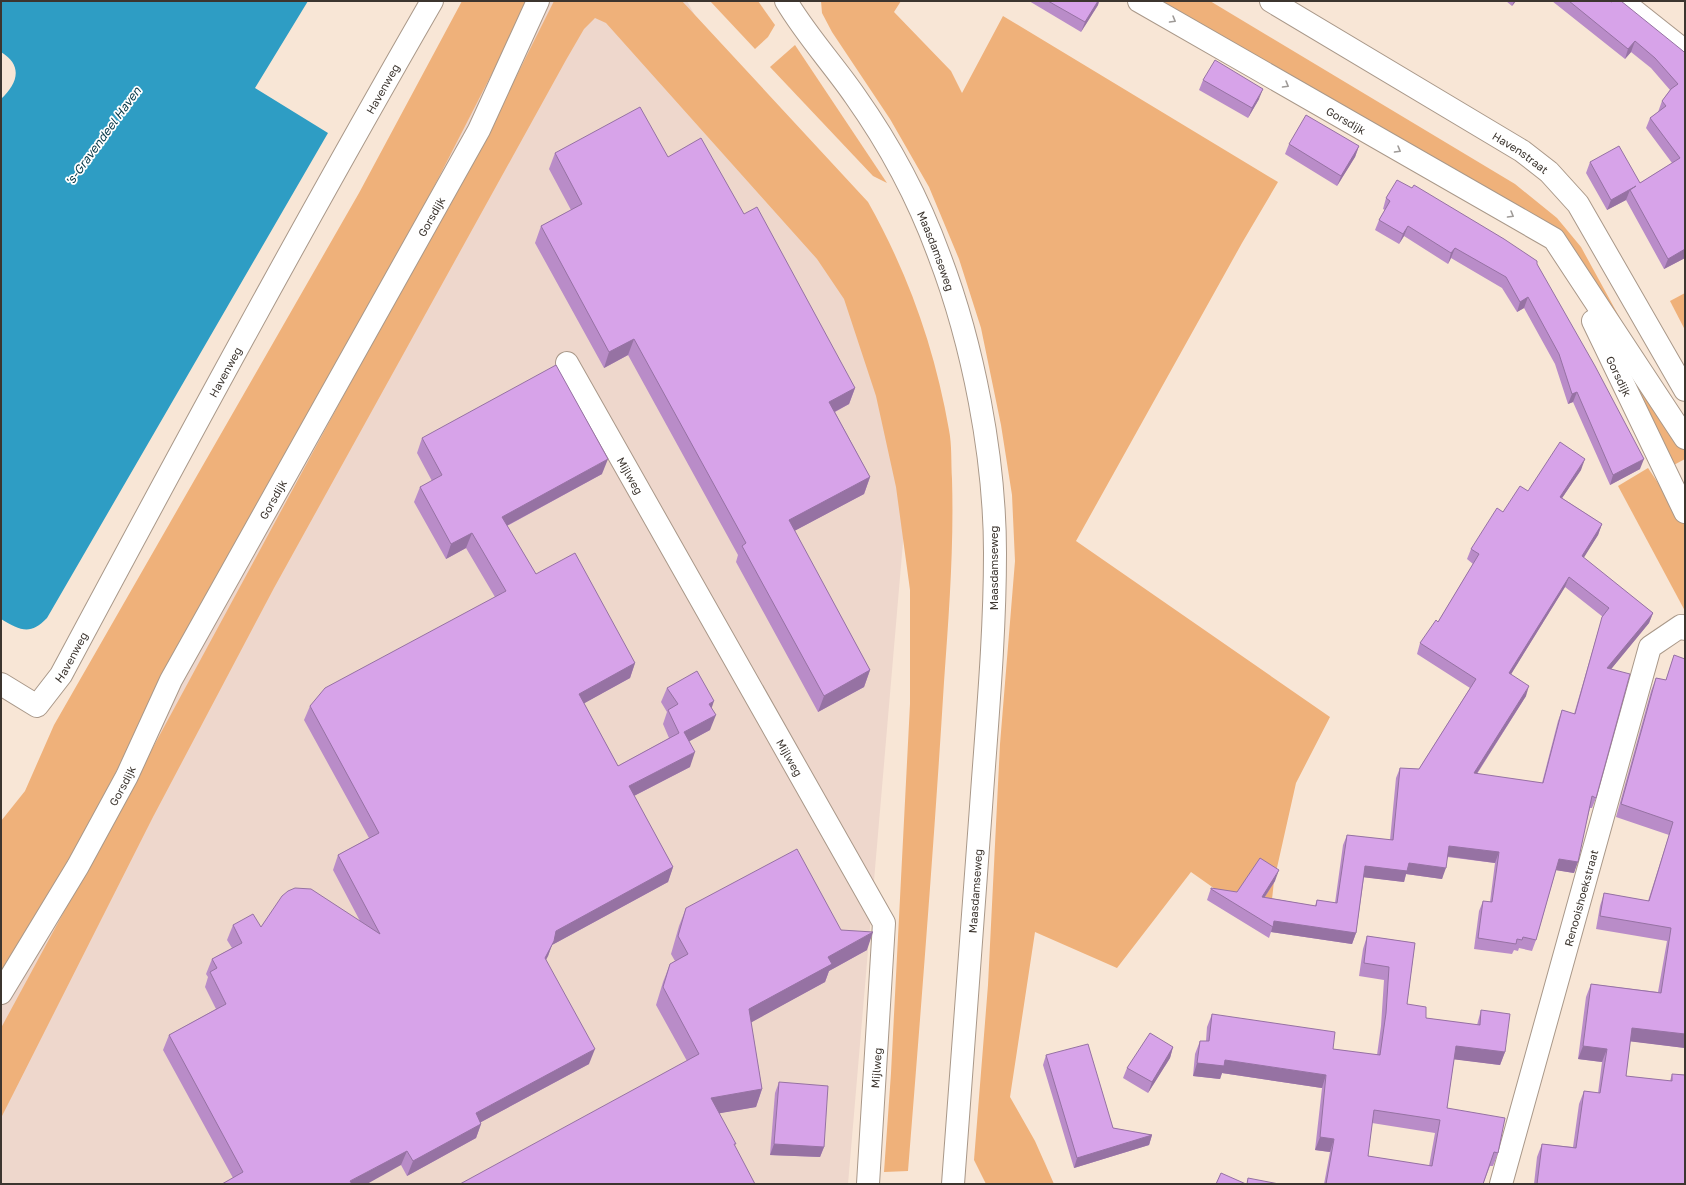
<svg xmlns="http://www.w3.org/2000/svg" width="1686" height="1185" viewBox="0 0 1686 1185" font-family="'Golos Text',sans-serif">
  <rect width="100%" height="100%" fill="#f8e6d6"/>
  <!-- industrial -->
  <polygon fill="#eed7cc" points="486,1 687,1 914,414 848,1184 1,1184 1,972"/>
  <!-- green -->
  <g fill="#efb17a">
    <polygon points="462,1 529,1 418,218 144,719 1,989 1,821 25,791 54,725 359,193"/>
    <path d="M554,1H682L868,202C908,273 935,349 949,430C952,445 951,463 952,479C954,547 949,614 944,682C934,845 921,1008 908,1171L884,1172L891,1073L910,704V590L896,487L876,396L844,299L817,259L606,23L595,18L584,29L566,60L274,588L153,817L1,1118V1028L515,79Z"/>
    <polygon points="710,1 758,1 775,25 768,37 755,49"/>
    <polygon points="821,1 901,1 894,12 951,71 962,93 1003,16 1278,182 1242,243 1076,541 1330,717 1296,783 1274,881 1269,927 1191,872 1117,968 1035,932 1010,1097 1035,1141 1054,1184 986,1184 974,1160 988,985 1000,744 1015,561 1012,495 1001,425 981,328 959,259 929,187 890,119 832,32 822,13"/>
    <polygon points="1147,1 1210,1 1515,184 1557,218 1581,247 1627,331 1562,258 1528,228"/>
    <polygon points="795,45 887,183 873,176 770,67"/>
    <polygon points="1685,293 1685,330 1670,301"/>
    <polygon points="1609,336 1685,450 1685,459 1670,467"/>
    <polygon points="1648,468 1685,523 1685,611 1618,486"/>
  </g>
  <!-- water -->
  <path fill="#2e9dc4" d="M1,1H308L255,88L328,133L47,618C30,636 20,630 1,619V99C17,84 24,66 1,52Z"/>
  <g fill="none" stroke-linecap="round" stroke-linejoin="round">
    <!-- street casing -->
    <g stroke="#a99889" stroke-width="24">
      <g id="street">
        <path id="s1" d="M1139,1L1554,239L1685,438"/>
        <polyline points="1622,1 1685,51"/>
        <path id="s2" d="M1593,321L1685,512"/>
        <path id="s3" d="M567,363L884,923L868,1184"/>
        <path id="s4" d="M1,684L37,706L61,675C182,449 304,223 432,1"/>
        <path id="s5" d="M1,993L78,866L127,776L171,680L479,130L538,1"/>
        <path id="s6" d="M1501,1184L1650,647L1681,626L1685,629"/>
      </g>
    </g>
    <!-- secondary casing -->
    <g stroke="#a99889" stroke-width="24">
      <g id="secondary">
        <path id="s7" d="M786,1C806,35 833,64 855,96C889,144 919,200 939,255C973,344 995,457 995,553C995,637 987,722 981,807C972,932 963,1058 953,1184"/>
        <path id="s8" d="M1271,1L1522,151L1549,172L1578,204L1685,390"/>
      </g>
    </g>
    <!-- street -->
    <use href="#street" stroke="#fff" stroke-width="22"/>
    <!-- secondary -->
    <use href="#secondary" stroke="#fff" stroke-width="22"/>
  </g>
  <!-- wall -->
  <g fill="#b98cc8" fill-rule="evenodd">
    <polygon points="1029,1 1099,1 1098,5 1081,32"/>
    <polygon points="1506,1 1516,1 1512,6"/>
    <polygon points="1552,1 1610,1 1685,53 1685,258 1664,269 1626,200 1607,210 1586,173 1590,162 1640,183 1672,163 1646,128 1650,118 1658,112 1662,101 1670,90 1651,68 1631,52 1625,59"/>
    <polygon points="1203,80 1259,99 1248,118 1199,90"/>
    <polygon points="1289,144 1359,146 1355,157 1337,186 1285,154"/>
    <polygon points="555,153 668,157 744,214 855,388 849,404 835,412 870,477 864,494 794,531 870,670 864,687 818,712 736,562 738,555 628,355 604,368 535,243 541,226 571,210 549,169"/>
    <polygon points="1386,198 1537,264 1640,469 1610,485 1573,402 1568,404 1555,364 1524,308 1517,312 1502,288 1451,258 1448,264 1404,236 1399,244 1375,230 1379,220 1385,210 1383,209"/>
    <polygon points="422,438 602,474 507,526 536,574 635,663 630,678 584,703 618,766 669,738 663,724 667,712 661,702 667,688 712,708 710,730 689,741 690,767 634,796 673,867 668,882 552,945 548,956 546,960 589,1064 481,1122 481,1124 476,1138 407,1176 401,1165 233,1178 163,1050 169,1035 216,1009 205,987 208,977 206,974 212,959 232,948 227,940 233,925 261,927 360,921 333,870 338,855 369,838 304,720 310,706 495,597 466,548 446,559 414,502 420,487 432,481 417,453"/>
    <path d="M1581,470L1562,498L1602,524L1598,535L1583,558L1653,613L1649,623L1611,669L1596,798L1592,808H1590L1574,873L1556,870L1536,940L1532,951L1519,948L1518,951L1514,950L1512,954L1474,949L1479,911L1483,901L1490,902L1495,863L1447,857L1442,879L1406,874L1404,882L1364,877L1356,933L1352,944L1271,932L1269,938L1207,900L1211,888L1237,892L1275,881L1265,897L1315,906L1317,900L1335,903L1343,845L1347,835L1390,840L1396,778L1400,768L1419,769L1470,688L1417,654L1420,643L1438,622L1473,564L1467,559L1471,549L1503,512L1528,491ZM1565,587L1603,617L1599,628L1574,714L1562,710L1558,721L1542,783L1477,774L1526,696L1511,674Z"/>
    <polygon points="1674,655 1685,1048 1630,1041 1626,1076 1670,1081 1672,1074 1685,1184 1534,1184 1537,1157 1542,1144 1573,1147 1579,1104 1584,1091 1598,1093 1602,1062 1578,1059 1586,997 1591,984 1658,992 1667,941 1596,929 1600,906 1604,893 1648,901 1669,835 1616,817 1651,691 1656,678 1666,680"/>
    <polygon points="686,908 841,930 867,950 829,971 825,982 751,1022 762,1089 756,1107 719,1113 687,1061 656,1005 663,982 670,964 675,961 671,954 679,926"/>
    <path d="M1367,936L1415,943L1407,1004L1426,1018L1477,1025L1481,1010L1505,1052L1500,1065L1454,1059L1447,1108L1498,1153L1493,1166H1490L1483,1184H1324L1330,1152L1315,1150L1322,1088L1222,1073L1220,1079L1193,1076L1195,1054L1200,1041H1206L1207,1027L1212,1014L1333,1049L1377,1055L1381,1026L1384,980L1359,976L1363,949ZM1372,1123L1435,1133L1429,1166L1368,1156Z"/>
    <polygon points="1173,1047 1170,1058 1148,1093 1123,1078 1127,1068"/>
    <polygon points="1046,1055 1113,1128 1152,1135 1149,1145 1074,1168 1043,1065"/>
    <polygon points="779,1082 824,1147 820,1157 770,1155 775,1093"/>
  </g>
  <!-- shaded-wall -->
  <g fill="#9672a3">
    <polygon points="1098,1 1099,1 1098,5 1081,32 1085,22"/>
    <polygon points="1514,1 1516,1 1512,6"/>
    <polygon points="1635,41 1631,52 1625,59 1628,49"/>
    <polygon points="1263,89 1259,99 1248,118 1252,108"/>
    <polygon points="1359,146 1355,157 1337,186 1341,176"/>
    <polygon points="1636,186 1630,190 1626,200 1607,210 1611,200"/>
    <polygon points="1408,226 1404,236 1399,244 1403,234"/>
    <polygon points="1455,248 1451,258 1448,264 1451,253"/>
    <polygon points="1685,249 1685,258 1664,269 1668,259"/>
    <polygon points="1528,297 1524,308 1517,312 1520,302"/>
    <polygon points="634,339 628,355 604,368 609,352"/>
    <polygon points="855,388 849,404 823,418 829,402"/>
    <polygon points="1577,392 1573,402 1568,404 1572,394"/>
    <polygon points="608,459 602,474 497,531 502,517"/>
    <polygon points="1585,459 1581,470 1556,507 1560,497"/>
    <polygon points="1644,459 1640,469 1610,485 1613,475"/>
    <polygon points="870,477 864,494 783,537 789,520"/>
    <polygon points="1602,524 1598,535 1578,567 1582,556"/>
    <polygon points="472,533 466,548 446,559 451,544"/>
    <polygon points="1569,577 1565,587 1505,684 1509,673"/>
    <polygon points="1653,613 1649,623 1603,679 1607,668"/>
    <polygon points="635,663 630,678 574,709 579,694"/>
    <polygon points="870,670 864,687 818,712 824,696"/>
    <polygon points="1529,686 1526,696 1470,784 1474,773"/>
    <polygon points="714,701 709,716 709,704"/>
    <polygon points="716,715 710,730 679,747 684,732"/>
    <polygon points="695,752 690,767 624,801 629,786"/>
    <polygon points="1449,846 1499,852 1495,863 1445,856"/>
    <polygon points="1559,859 1578,862 1574,873 1555,870"/>
    <polygon points="1409,863 1446,868 1442,879 1406,874 1404,882 1361,877 1365,866"/>
    <polygon points="673,867 668,882 552,945 548,956 539,972 545,958 556,931"/>
    <polygon points="1279,870 1275,881 1258,907 1262,897"/>
    <polygon points="1274,921 1356,933 1352,944 1271,932"/>
    <polygon points="873,932 867,950 829,971 825,982 743,1027 749,1009 828,957"/>
    <polygon points="1632,1028 1685,1034 1685,1048 1627,1041"/>
    <polygon points="1456,1046 1505,1052 1500,1065 1451,1059"/>
    <polygon points="1583,1046 1607,1049 1602,1062 1578,1059"/>
    <polygon points="1173,1047 1170,1058 1148,1093 1152,1082"/>
    <polygon points="595,1049 589,1064 470,1128 476,1113"/>
    <polygon points="1225,1060 1326,1075 1322,1088 1222,1073 1220,1079 1193,1076 1197,1063"/>
    <polygon points="762,1089 756,1107 704,1116 711,1098"/>
    <polygon points="481,1124 476,1138 407,1176 413,1161"/>
    <polygon points="1152,1135 1149,1145 1074,1168 1077,1158"/>
    <polygon points="1320,1137 1334,1139 1330,1152 1315,1150"/>
    <polygon points="774,1144 824,1147 820,1157 770,1155"/>
    <polygon points="407,1151 401,1165 367,1184 349,1184 350,1181"/>
  </g>
  <!-- building -->
  <g fill="#d7a3e9" stroke="#9672a3" fill-rule="evenodd">
    <polygon points="1048,1 1098,1 1085,22"/>
    <polygon points="1569,1 1610,1 1611,2 1613,1 1621,1 1683,51 1685,53 1685,249 1668,259 1630,190 1636,186 1611,200 1590,162 1619,146 1640,183 1680,158 1650,118 1666,106 1662,101 1671,89 1678,84 1655,58 1635,41 1628,49"/>
    <polygon points="1215,60 1263,89 1252,108 1203,80"/>
    <polygon points="640,107 668,157 701,138 744,214 757,207 855,388 829,402 870,477 789,520 870,670 824,696 742,546 746,543 634,339 609,352 541,226 582,204 555,153"/>
    <polygon points="1306,115 1359,146 1341,176 1289,144"/>
    <polygon points="1397,180 1412,188 1414,185 1504,239 1537,261 1537,264 1595,366 1644,459 1613,475 1577,392 1572,394 1559,354 1528,297 1520,302 1506,277 1455,248 1451,253 1408,226 1403,234 1379,220 1390,201 1386,198"/>
    <polygon points="556,365 608,459 502,517 536,574 575,553 635,663 579,694 618,766 679,733 668,710 678,704 667,688 697,671 714,701 709,704 716,715 684,732 695,752 629,786 673,867 556,931 554,941 545,958 595,1049 476,1113 481,1124 413,1161 407,1151 350,1181 352,1184 222,1184 243,1172 169,1035 226,1004 210,972 217,968 212,959 242,943 233,925 253,914 261,927 282,896 288,891 295,888 311,889 380,934 338,855 379,833 310,706 325,688 506,591 472,533 451,544 420,487 442,475 422,438"/>
    <path d="M1560,442L1585,459L1560,497L1602,524L1582,556L1653,613L1607,668L1630,674L1596,798L1592,796L1578,862L1559,859L1536,940L1523,937L1522,940L1517,939L1516,944L1478,938L1483,901L1492,902L1499,852L1449,846L1446,868L1409,863L1407,871L1365,866L1356,933L1274,921L1273,927L1211,889V888L1237,892L1260,858L1279,870L1262,897L1316,906L1317,900L1337,903L1347,835L1393,840L1400,768L1419,769L1476,679L1420,643L1436,620L1438,622L1479,554L1471,549L1497,508L1503,512L1520,486L1528,491ZM1569,577L1609,608L1602,617L1575,714L1562,710L1543,783L1474,773L1529,686L1509,673Z"/>
    <polygon points="1674,655 1685,659 1685,1034 1632,1028 1626,1076 1672,1081 1672,1074 1685,1075 1685,1184 1537,1184 1542,1144 1576,1148 1584,1091 1600,1093 1607,1049 1583,1046 1591,984 1661,993 1671,928 1600,916 1604,893 1649,901 1673,822 1621,804 1656,678 1666,680"/>
    <polygon points="797,849 841,930 873,932 828,957 832,964 749,1009 762,1089 711,1098 736,1144 734,1144 755,1184 460,1184 699,1054 663,987 670,964 688,954 678,936 686,908"/>
    <path d="M1367,936L1415,943L1407,1004L1426,1007V1018L1480,1025L1481,1010L1510,1014L1505,1052L1456,1046L1447,1108L1505,1118L1498,1153L1494,1152L1483,1184H1326L1334,1139L1320,1137L1326,1075L1225,1060L1224,1066L1197,1063L1200,1041H1209L1212,1014L1335,1032L1333,1049L1380,1055L1386,1013L1389,967L1364,963ZM1374,1110L1440,1120L1432,1166L1368,1156Z"/>
    <polygon points="1150,1033 1173,1047 1152,1082 1127,1068"/>
    <polygon points="1088,1044 1113,1128 1152,1135 1077,1158 1046,1055"/>
    <polygon points="779,1082 828,1086 824,1147 774,1144"/>
    <polygon points="1221,1173 1246,1184 1216,1184"/>
    <polygon points="1248,1178 1279,1184 1247,1184"/>
  </g>
  <!-- one-way arrows -->
  <defs><path id="oneway-chevron" d="M-2-3.5L2.5 0L-2 3.5" fill="none" stroke-width="1.6" stroke-linecap="round" stroke-linejoin="round"/></defs>
  <g stroke="#9e9a97">
    <use href="#oneway-chevron" transform="translate(1173 20) rotate(30)"/>
    <use href="#oneway-chevron" transform="translate(1286 85) rotate(30)"/>
    <use href="#oneway-chevron" transform="translate(1398 150) rotate(30)"/>
    <use href="#oneway-chevron" transform="translate(1511 215) rotate(30)"/>
  </g>
  <g text-anchor="middle" dominant-baseline="central" stroke-width="3.5" stroke-linejoin="round" paint-order="stroke">
    <!-- street labels -->
    <g font-size="11" fill="#3c352f" stroke="#fff">
      <text stroke="none"><textPath href="#s4" startOffset="750">Havenweg</textPath></text>
      <text stroke="none"><textPath href="#s1" startOffset="239">Gorsdijk</textPath></text>
      <text stroke="none"><textPath href="#s8" startOffset="292">Havenstraat</textPath></text>
      <text stroke="none"><textPath href="#s5" startOffset="888">Gorsdijk</textPath></text>
      <text stroke="none"><textPath href="#s7" startOffset="293">Maasdamseweg</textPath></text>
      <text stroke="none"><textPath href="#s4" startOffset="426">Havenweg</textPath></text>
      <text stroke="none"><textPath href="#s2" startOffset="61">Gorsdijk</textPath></text>
      <text stroke="none"><textPath href="#s3" startOffset="129">Mijlweg</textPath></text>
      <text stroke="none"><textPath href="#s5" startOffset="564">Gorsdijk</textPath></text>
      <text transform="translate(993 568) rotate(-90)">Maasdamseweg</text>
      <text stroke="none"><textPath href="#s4" startOffset="102">Havenweg</textPath></text>
      <text stroke="none"><textPath href="#s3" startOffset="453">Mijlweg</textPath></text>
      <text stroke="none"><textPath href="#s5" startOffset="240">Gorsdijk</textPath></text>
      <text transform="translate(975 891) rotate(-86)">Maasdamseweg</text>
      <text stroke="none"><textPath href="#s6" startOffset="297">Renooishoekstraat</textPath></text>
      <text transform="translate(876 1068) rotate(-86)">Mijlweg</text>
    </g>
    <!-- water labels -->
    <g font-size="12" font-style="italic" fill="#073848" stroke="#fff">
      <text transform="translate(103 136) rotate(-54)">'s-Gravendeel Haven</text>
    </g>
  </g>
  <!-- border -->
  <rect width="1686" height="1185" fill="none" stroke="#3c352f" stroke-width="4"/>
</svg>
